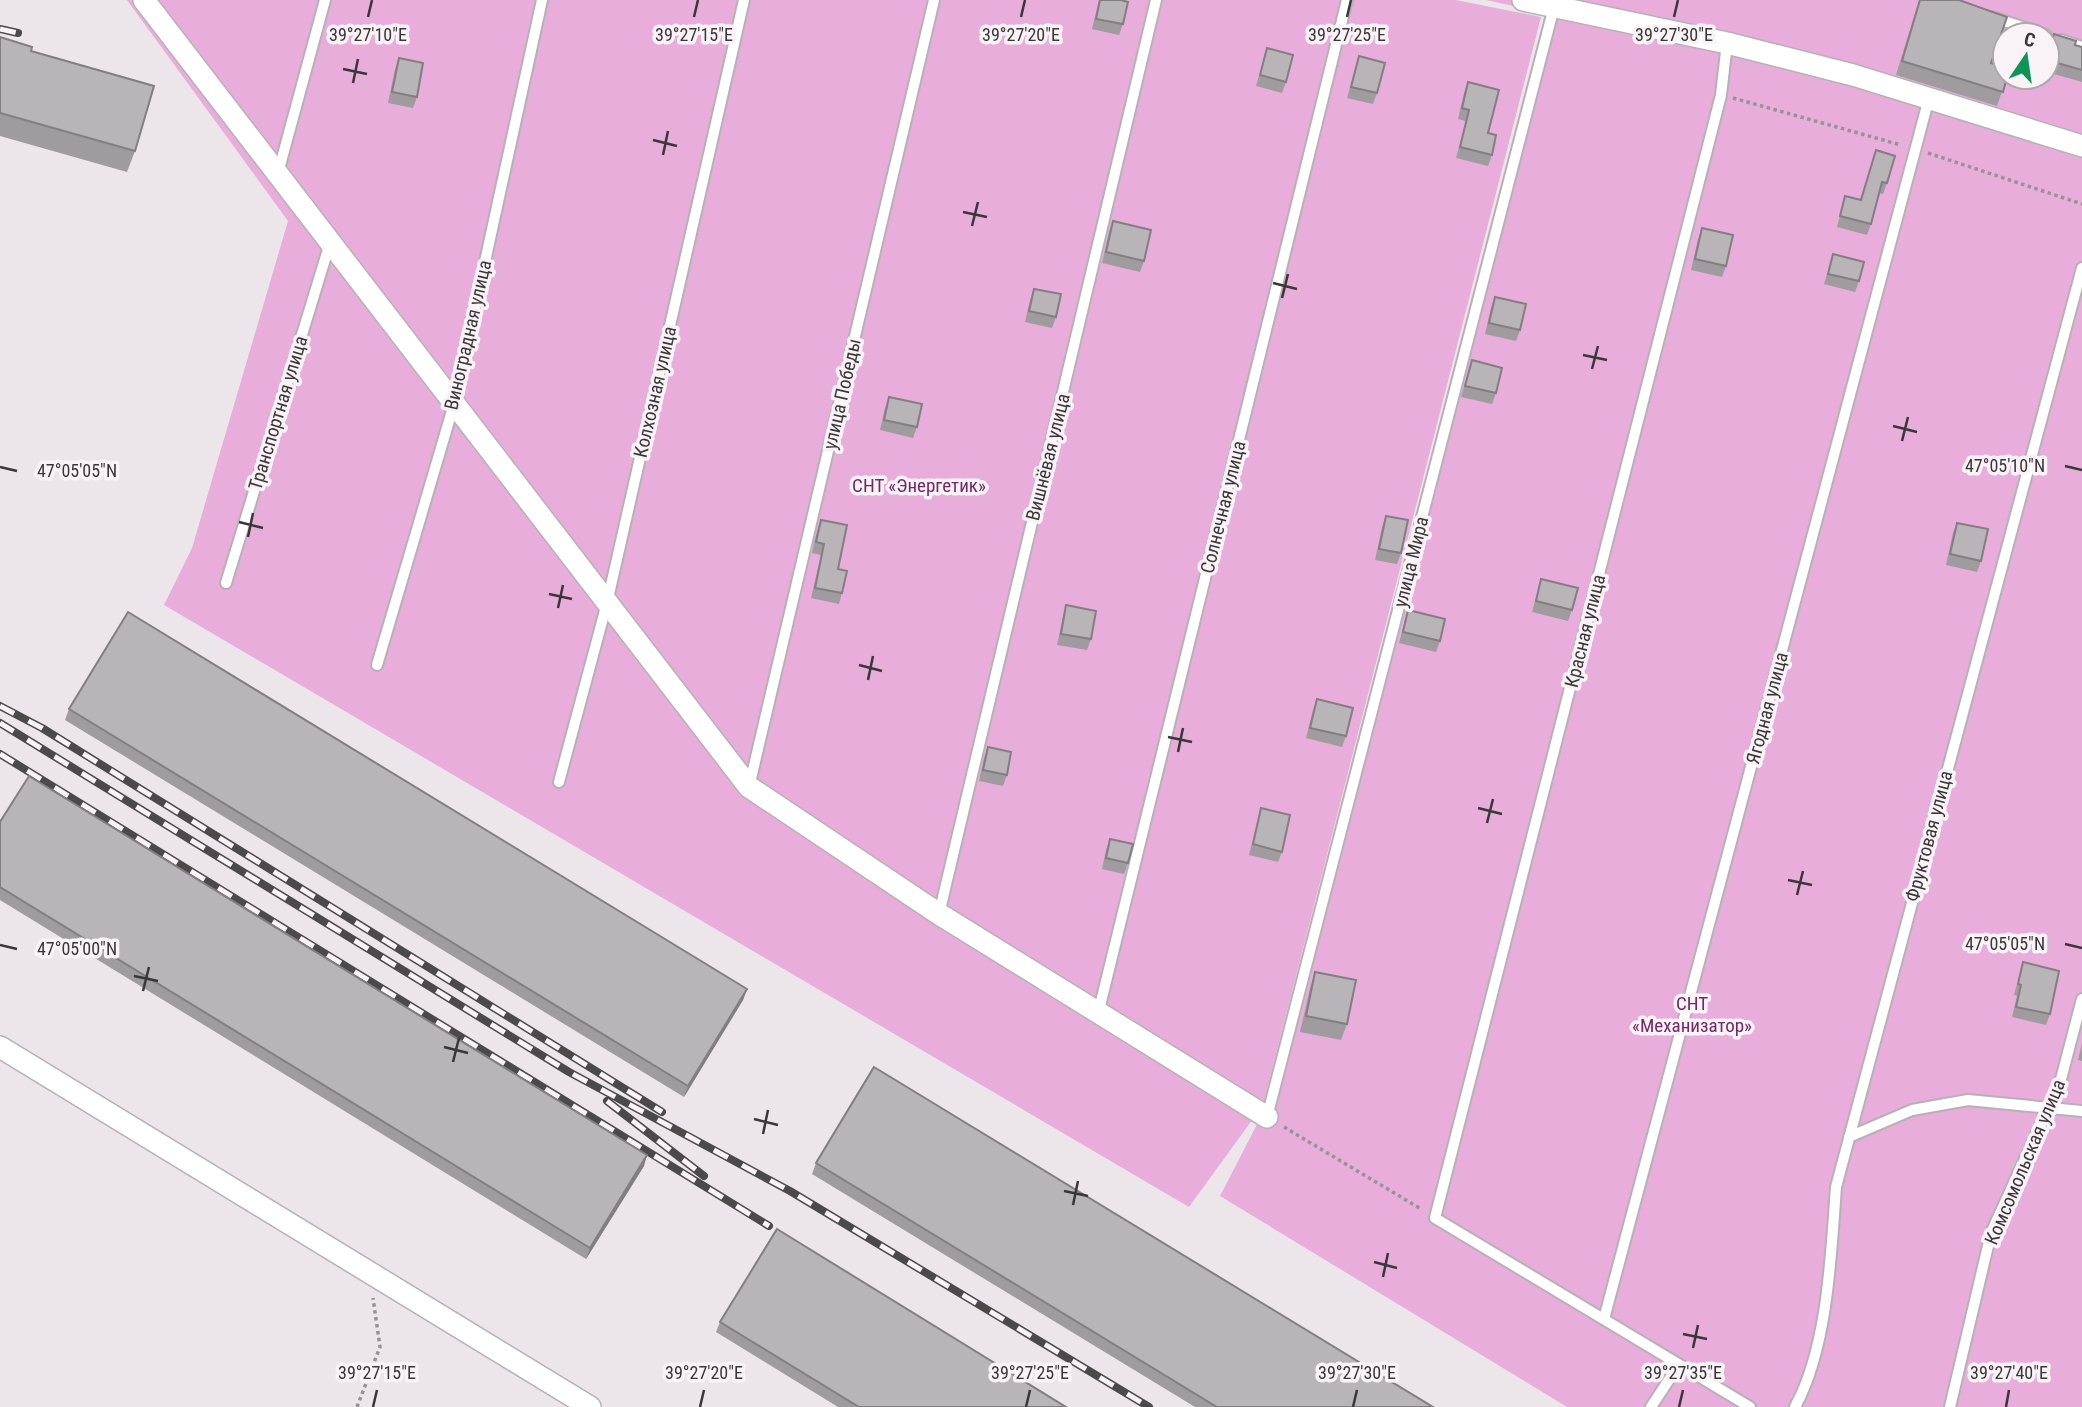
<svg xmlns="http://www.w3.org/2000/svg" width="2082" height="1407" viewBox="0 0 2082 1407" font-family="'Roboto Condensed',sans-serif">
  <rect width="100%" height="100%" fill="#ece6ea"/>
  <!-- green -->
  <g fill="#e8adda" fill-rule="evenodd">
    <polygon points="127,0 1456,0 1541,17 1263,1105 1189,1207 164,605 192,548 288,221"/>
    <path d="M1486,0H2082V1407H1567L1220,1196L1267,1105L1534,66L1545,13ZM2005,35H2047V77H2005Z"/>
  </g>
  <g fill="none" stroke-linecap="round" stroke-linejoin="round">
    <!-- lane casing -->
    <g stroke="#b7b1b5" stroke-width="14">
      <g id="lane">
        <polyline points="1992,17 2046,35"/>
        <polyline points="2061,40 2082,47"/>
        <polyline points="1727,43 1721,95 1435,1218 1750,1407"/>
        <polyline points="278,173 325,0"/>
        <polyline points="226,583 330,243"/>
        <polyline points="377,665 454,404 542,0"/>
        <polyline points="559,782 607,603 744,0"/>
        <polyline points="749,787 934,0"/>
        <polyline points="939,914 1156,0"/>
        <polyline points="1098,1014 1347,0"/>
        <polyline points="1267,1117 1554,7"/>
        <polyline points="1849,1137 1912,1110 1968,1100 2082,1111"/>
        <polyline points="1604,1319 1929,98"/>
        <polyline points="1651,1407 1678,1366"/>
        <path d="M1795,1407C1828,1347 1831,1254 1836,1187L2082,268"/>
        <polyline points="1950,1407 1991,1233 2060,1083 2082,999"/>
      </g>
    </g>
    <!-- street casing -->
    <g stroke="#b7b1b5" stroke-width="24">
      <g id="street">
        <polyline points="144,0 749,787 939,914 1267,1117"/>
        <polyline points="1523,0 1727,43 1853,75 2082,146"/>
        <polyline points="0,1047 590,1407"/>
      </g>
    </g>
    <!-- path -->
    <g stroke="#969295" stroke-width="3.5" stroke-dasharray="3.5 3.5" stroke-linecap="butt">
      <polyline points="1733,98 1901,145"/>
      <polyline points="1928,153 2082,204"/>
      <polyline points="1284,1127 1421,1209"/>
      <polyline points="357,1407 380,1347 373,1298"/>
    </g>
    <!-- lane -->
    <use href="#lane" stroke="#fff" stroke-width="10"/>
    <!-- street -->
    <use href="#street" stroke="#fff" stroke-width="21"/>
    <!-- rail casing -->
    <g stroke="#4c494b" stroke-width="8">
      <g id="rail">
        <polyline points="0,29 18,33"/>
        <polyline points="0,706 42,728 662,1112"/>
        <polyline points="0,723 569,1072 790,1191 1149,1407"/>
        <polyline points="0,754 769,1226"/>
        <polyline points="607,1101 704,1176"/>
      </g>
    </g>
    <!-- rail -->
    <use href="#rail" stroke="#f9f3f8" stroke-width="5" stroke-dasharray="16" stroke-linecap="butt"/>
  </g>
  <!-- wall -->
  <g fill="#9f9b9e">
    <polygon points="1099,0 1121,0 1123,24 1119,35 1092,29"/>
    <polygon points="1919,0 1959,0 1991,63 2007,77 1997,106 1896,75"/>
    <polygon points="2054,34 2075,45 2082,47 2082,82 2047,72 2047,55"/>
    <polygon points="0,37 31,51 135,151 127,172 0,136"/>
    <polygon points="1267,48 1286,82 1282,93 1256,86"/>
    <polygon points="1359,56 1377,93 1373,104 1347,98"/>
    <polygon points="399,58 417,97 413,108 388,103 395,69"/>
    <polygon points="1468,82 1488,133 1492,155 1488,166 1456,158 1466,121 1458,119 1464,93"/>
    <polygon points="1876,150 1887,183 1883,194 1879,193 1871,224 1867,235 1837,227 1845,196 1860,200"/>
    <polygon points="1113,221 1144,261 1140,272 1102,263 1109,232"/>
    <polygon points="1702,228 1726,266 1722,277 1691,270 1698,239"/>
    <polygon points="1833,254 1859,281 1855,292 1824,284"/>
    <polygon points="1034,289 1056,317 1052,328 1025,322 1030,300"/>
    <polygon points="1495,297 1520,330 1516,341 1485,334 1491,308"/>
    <polygon points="1472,360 1496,393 1492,404 1461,397"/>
    <polygon points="889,397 917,427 913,438 880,430 885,408"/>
    <polygon points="1386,516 1401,553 1397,564 1375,560 1382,527"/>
    <polygon points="821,520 838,569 842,593 839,604 811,598 821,555 812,553 817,531"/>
    <polygon points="1957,523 1981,561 1977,572 1946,565 1953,533"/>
    <polygon points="1541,579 1572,610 1568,621 1532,612"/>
    <polygon points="1066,605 1091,639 1087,650 1057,645 1063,616"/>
    <polygon points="1408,610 1440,641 1436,652 1399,643"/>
    <polygon points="1317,699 1346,736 1342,747 1306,738 1313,710"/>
    <polygon points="69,709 747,989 743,1000 684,1097 65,720"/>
    <polygon points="988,747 1007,775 1003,786 979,781 984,758"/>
    <polygon points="1261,808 1282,852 1278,862 1249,855 1258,819"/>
    <polygon points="0,822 644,1166 586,1259 0,900"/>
    <polygon points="1110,839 1128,863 1124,874 1102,869 1106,850"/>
    <polygon points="2023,962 2050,1014 2046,1025 2012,1017 2017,996 2014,995"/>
    <polygon points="1315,972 1347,1024 1341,1040 1300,1032 1310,988"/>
    <polygon points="2082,1043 2082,1061 2078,1060"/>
    <polygon points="816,1163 1433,1407 1195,1407 812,1174"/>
    <polygon points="720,1322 1066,1407 838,1407 716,1332"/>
  </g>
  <!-- shaded-wall -->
  <g fill="#827e81">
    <polygon points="747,989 743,1000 684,1097 688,1086"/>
    <polygon points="647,1155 644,1166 586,1259 590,1248"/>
  </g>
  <!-- building -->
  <g fill="#b9b4b8" stroke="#827e81" stroke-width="2">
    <polygon points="1100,0 1121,0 1128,2 1123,24 1096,19"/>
    <polygon points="1920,0 1959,0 2007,17 1991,63 2005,67 2005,77 2007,77 2003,92 1902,61"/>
    <polygon points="2054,34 2076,41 2075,45 2082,47 2082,70 2047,60"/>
    <polygon points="0,37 32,47 31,51 154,86 135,151 0,113"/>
    <polygon points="1267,48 1293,55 1286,82 1260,75"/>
    <polygon points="1359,56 1385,63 1377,93 1351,87"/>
    <polygon points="399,58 423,63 417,97 392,92"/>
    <polygon points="1468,82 1499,90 1488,133 1496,135 1492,155 1460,147 1469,110 1462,108"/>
    <polygon points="1876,150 1895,156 1887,183 1882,182 1871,224 1840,216 1845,196 1861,200"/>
    <polygon points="1113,221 1151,230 1144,261 1106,252"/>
    <polygon points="1702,228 1733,235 1726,266 1695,259"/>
    <polygon points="1833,254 1864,262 1859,281 1828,274"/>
    <polygon points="1034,289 1061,294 1056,317 1029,311"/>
    <polygon points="1495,297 1526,304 1520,330 1489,323"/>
    <polygon points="1472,360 1502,368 1496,393 1465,386"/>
    <polygon points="889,397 922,404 917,427 884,420"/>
    <polygon points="1386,516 1408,520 1401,553 1379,549"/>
    <polygon points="821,520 847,525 838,569 847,571 842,593 815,588 824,544 816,542"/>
    <polygon points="1957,523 1988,529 1981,561 1950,554"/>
    <polygon points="1541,579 1578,588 1572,610 1536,601"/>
    <polygon points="1066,605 1096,611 1091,639 1061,634"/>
    <polygon points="1408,610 1445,619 1440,641 1403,632"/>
    <polygon points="128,612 747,989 688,1086 69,709"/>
    <polygon points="1317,699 1353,708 1346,736 1310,728"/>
    <polygon points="988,747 1011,752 1007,775 983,770"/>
    <polygon points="29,776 647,1155 590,1248 0,887 0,822"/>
    <polygon points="1261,808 1290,815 1282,852 1253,844"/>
    <polygon points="1110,839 1133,844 1128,863 1106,858"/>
    <polygon points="2023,962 2059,971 2050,1014 2016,1007 2021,985 2018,984"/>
    <polygon points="1315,972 1356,980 1347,1024 1306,1016"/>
    <polygon points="874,1067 1433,1407 1217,1407 816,1163"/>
    <polygon points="777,1229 1066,1407 859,1407 720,1322"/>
  </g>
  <!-- ticks -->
  <path fill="none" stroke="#393738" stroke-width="2.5" d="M368,17L372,0M694,17L698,0M1021,17L1025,0M1347,17L1351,0M1674,17L1678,0M343,69L367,74M353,83L358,59M653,140L677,146M663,155L668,131M963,212L987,217M972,226L978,202M1273,283L1297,289M1282,298L1288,274M1583,355L1607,360M1592,369L1598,346M1893,426L1917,432M1902,441L1908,417M2065,466L2082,470M0,467L17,471M239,522L263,528M248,537L253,513M549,594L572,599M558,608L563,585M859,665L882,671M868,680L873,656M1168,737L1192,742M1178,752L1183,728M1478,808L1502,814M1487,823L1493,799M1788,880L1812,885M1797,895L1803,871M2065,944L2082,948M0,945L17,949M134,976L158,981M143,991L149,967M444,1047L468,1053M453,1062L459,1038M754,1119L778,1125M763,1134L768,1110M1064,1191L1088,1196M1073,1205L1078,1181M1374,1262L1397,1268M1383,1277L1388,1253M1683,1334L1707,1339M1693,1348L1698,1325M373,1407L377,1390M700,1407L704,1390M1026,1407L1030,1390M1353,1407L1357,1390M1679,1407L1683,1390M2006,1407L2009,1390"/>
  <g text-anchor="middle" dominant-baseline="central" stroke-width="7" stroke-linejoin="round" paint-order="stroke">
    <!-- street labels -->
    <g font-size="19" fill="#393738" stroke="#f9f3f8">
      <text transform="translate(468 335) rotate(-77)">Виноградная улица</text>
      <text transform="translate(655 392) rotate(-77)">Колхозная улица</text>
      <text transform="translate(842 394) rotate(-77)">улица Победы</text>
      <text transform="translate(278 413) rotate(-73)">Транспортная улица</text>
      <text transform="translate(1048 457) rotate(-76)">Вишнёвая улица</text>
      <text transform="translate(1223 507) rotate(-76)">Солнечная улица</text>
      <text transform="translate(1411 562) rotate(-76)">улица Мира</text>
      <text transform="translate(1585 631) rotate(-76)">Красная улица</text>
      <text transform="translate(1767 708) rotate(-75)">Ягодная улица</text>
      <text transform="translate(1929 836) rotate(-75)">Фруктовая улица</text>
      <text transform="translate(2025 1162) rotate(-67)">Комсомольская улица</text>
    </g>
    <!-- park labels -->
    <g font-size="19" fill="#712965" stroke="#f9f3f8">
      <text x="919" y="485">СНТ «Энергетик»</text>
      <text x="1692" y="1003">СНТ<tspan x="1692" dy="22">«Механизатор»</tspan></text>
    </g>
  </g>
  <g font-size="18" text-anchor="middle" fill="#393738" stroke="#f9f3f8" stroke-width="7" stroke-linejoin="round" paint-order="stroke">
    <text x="368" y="41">39°27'10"E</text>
    <text x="694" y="41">39°27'15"E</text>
    <text x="1021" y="41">39°27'20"E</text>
    <text x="1347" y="41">39°27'25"E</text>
    <text x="1674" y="41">39°27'30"E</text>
    <text x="2005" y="472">47°05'10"N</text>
    <text x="77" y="477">47°05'05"N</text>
    <text x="2005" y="950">47°05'05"N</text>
    <text x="77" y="955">47°05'00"N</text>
    <text x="377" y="1379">39°27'15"E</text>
    <text x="704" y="1379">39°27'20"E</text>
    <text x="1030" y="1379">39°27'25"E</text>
    <text x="1357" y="1379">39°27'30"E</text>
    <text x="1683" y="1379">39°27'35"E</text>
    <text x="2009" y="1379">39°27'40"E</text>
  </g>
  <!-- north arrow -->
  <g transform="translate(2026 56) rotate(13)"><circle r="33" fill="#f9f3f8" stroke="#aca8ab" stroke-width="2"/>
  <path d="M0-5L12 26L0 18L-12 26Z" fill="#0c9555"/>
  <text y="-10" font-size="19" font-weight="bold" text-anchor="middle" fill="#393738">С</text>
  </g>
</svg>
